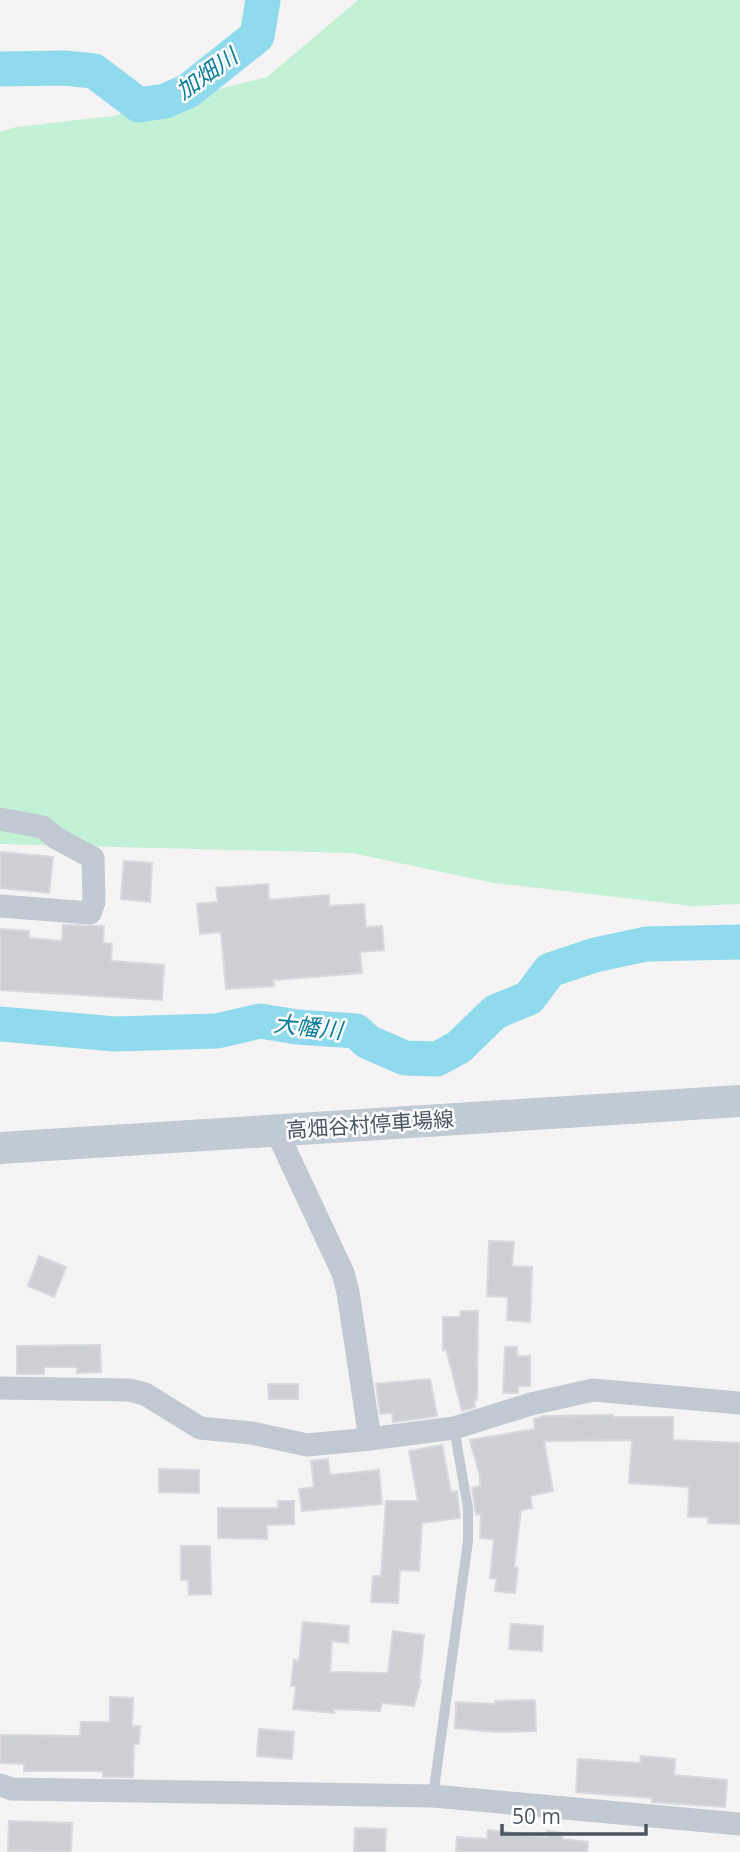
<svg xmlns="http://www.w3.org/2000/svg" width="740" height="1852" viewBox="0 0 740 1852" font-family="'Open Sans','Noto Sans JP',sans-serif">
  <rect width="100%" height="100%" fill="#f5f3f3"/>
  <!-- green -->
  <polygon fill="#c3f1d5" points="358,0 740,0 740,904 693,906 494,883 352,853 0,844 0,132 16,127 113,116 267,77"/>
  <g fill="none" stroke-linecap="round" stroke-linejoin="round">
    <!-- river -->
    <g stroke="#90daee" stroke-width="35">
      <polyline points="0,69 64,68 94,71 139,105 165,101 188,91 257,36 263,0"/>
      <polyline points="0,1024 115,1034 217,1031 260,1021 297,1027 356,1031 368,1042 405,1058 437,1059 459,1047 495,1012 529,998 550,970 595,955 646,944 740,942"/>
    </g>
  </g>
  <!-- building -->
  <g fill="#cdcfd5" stroke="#d7d9de" stroke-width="2">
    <polygon points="0,852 53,857 49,893 0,888"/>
    <polygon points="124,861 152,863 150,902 121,899"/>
    <polygon points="268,884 269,900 329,895 329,906 364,904 366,927 382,926 384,950 360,952 362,973 273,980 274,986 226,989 221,932 200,934 197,904 218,902 216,888"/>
    <polygon points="63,925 104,926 103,943 112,944 111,961 164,965 162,1000 0,990 0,929 29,931 29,938 62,941"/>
    <polygon points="489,1241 514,1242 512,1266 532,1267 530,1322 507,1320 508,1297 487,1296"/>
    <polygon points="39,1256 66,1267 54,1297 28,1286"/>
    <polygon points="461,1311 478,1311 477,1400 474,1400 475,1407 462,1411 446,1349 443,1350 443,1317 460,1317"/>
    <polygon points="100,1345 101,1372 77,1373 77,1367 44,1367 44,1374 17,1374 17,1346"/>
    <polygon points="505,1347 517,1347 517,1356 530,1356 530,1386 518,1386 518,1393 503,1393"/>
    <polygon points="430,1379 437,1416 393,1422 392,1413 380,1414 376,1384"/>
    <polygon points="268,1384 298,1384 298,1399 269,1399"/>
    <polygon points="613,1415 613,1417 673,1417 673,1440 740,1443 740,1524 708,1523 708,1517 688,1517 689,1487 629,1483 632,1440 544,1441 553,1491 530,1496 532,1508 521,1510 514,1567 518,1568 515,1593 495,1591 497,1579 490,1578 494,1539 480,1538 481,1514 476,1515 472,1488 480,1486 480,1477 470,1440 535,1429 534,1419 544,1416"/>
    <polygon points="442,1445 451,1492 457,1491 460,1518 422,1523 419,1571 400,1570 398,1603 371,1602 373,1576 381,1576 386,1501 418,1501 409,1451"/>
    <polygon points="328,1459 330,1475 379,1470 382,1504 302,1511 299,1489 314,1487 311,1461"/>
    <polygon points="159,1469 199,1470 199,1493 159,1492"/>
    <polygon points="278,1501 294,1501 294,1524 267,1525 267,1539 218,1538 218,1508 278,1508"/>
    <polygon points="181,1546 210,1546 211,1594 189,1595 188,1580 181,1580"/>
    <polygon points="303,1622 349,1626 348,1643 332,1641 330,1672 388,1673 393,1631 424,1635 419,1680 421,1680 414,1706 382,1703 380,1711 334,1709 334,1713 293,1709 296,1686 291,1686 294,1660 299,1661"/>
    <polygon points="511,1624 543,1626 542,1651 509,1649"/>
    <polygon points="110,1697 133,1698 132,1726 140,1726 139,1744 134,1744 133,1777 103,1777 103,1771 24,1771 24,1764 0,1763 0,1735 80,1736 81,1722 110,1722"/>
    <polygon points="535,1700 536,1731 496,1732 455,1728 456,1702 495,1704 495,1701"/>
    <polygon points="259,1729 294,1732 292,1759 257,1756"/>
    <polygon points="641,1756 675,1759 674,1775 727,1780 725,1807 652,1802 652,1798 576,1792 578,1759 640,1763"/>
    <polygon points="9,1821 72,1823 71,1852 8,1851"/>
    <polygon points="355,1828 386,1829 385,1852 354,1852"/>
    <polygon points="488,1830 547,1837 547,1831 563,1833 562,1839 588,1842 587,1852 456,1852 457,1837 487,1839"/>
  </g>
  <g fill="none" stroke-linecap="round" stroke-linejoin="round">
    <!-- service -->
    <polyline stroke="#c1cad2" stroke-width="10" points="433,1796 468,1541 468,1508 454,1428"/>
    <!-- minor -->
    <g stroke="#c1cad2" stroke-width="23">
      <polyline points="0,819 43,827 56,838 93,858 94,902 90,913 0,906"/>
      <polyline points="276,1130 343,1273 348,1292 370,1439"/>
      <polyline points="0,1388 129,1390 145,1394 200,1428 252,1433 307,1445 370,1439 454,1428 531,1404 593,1390 740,1403"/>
      <polyline points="0,1785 12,1789 433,1796 740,1824"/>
    </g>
    <!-- secondary -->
    <polyline stroke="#c1cbd6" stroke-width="32" points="0,1148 740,1101"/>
  </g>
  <g text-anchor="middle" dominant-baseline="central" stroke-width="5" stroke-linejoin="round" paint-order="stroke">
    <!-- street labels -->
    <g font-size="21" fill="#4a5661" stroke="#fff">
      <text transform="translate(370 1124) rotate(-4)">高畑谷村停車場線</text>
    </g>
    <!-- water labels -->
    <g font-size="23" font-style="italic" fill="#0c7c9b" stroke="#fff">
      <text transform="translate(206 73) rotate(-35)">加畑川</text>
      <text transform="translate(308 1026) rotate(6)">大幡川</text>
    </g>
  </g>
  <!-- scale -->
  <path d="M502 1824v10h144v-10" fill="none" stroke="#4a5661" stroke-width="3.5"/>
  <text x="512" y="1824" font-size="21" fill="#4a5661" stroke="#ffffff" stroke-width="5" paint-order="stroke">50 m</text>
</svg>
